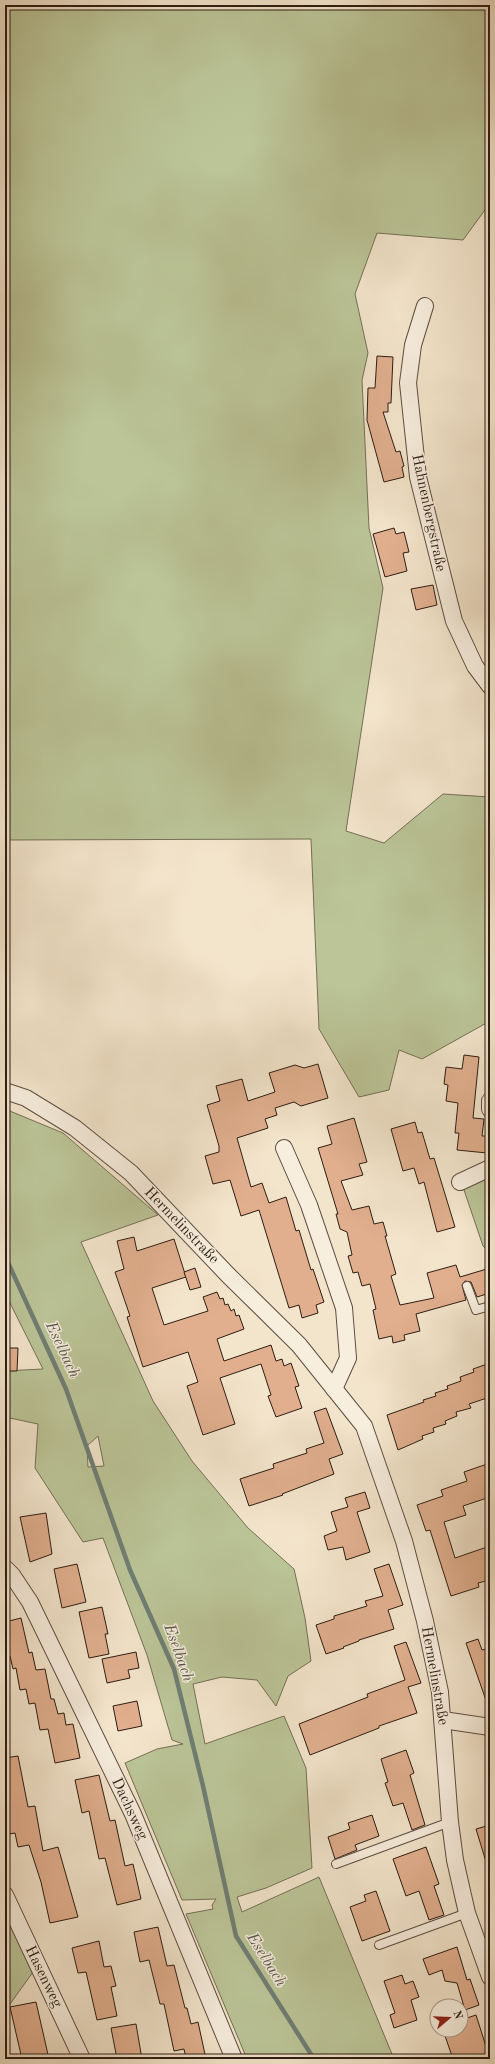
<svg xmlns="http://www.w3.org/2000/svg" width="495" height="2064" viewBox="0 0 495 2064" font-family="'Old Standard TT',serif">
  <rect width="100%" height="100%" fill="#f3e5cc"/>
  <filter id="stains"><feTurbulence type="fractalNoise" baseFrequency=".005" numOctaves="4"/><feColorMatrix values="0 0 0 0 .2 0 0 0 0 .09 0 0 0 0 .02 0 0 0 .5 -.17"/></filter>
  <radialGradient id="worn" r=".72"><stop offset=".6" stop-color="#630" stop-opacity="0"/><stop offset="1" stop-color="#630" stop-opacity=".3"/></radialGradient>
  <!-- green -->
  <g fill="#bbc598" stroke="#747055" fill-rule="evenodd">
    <polygon points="5,5 490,5 490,203 463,240 377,233 355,294 368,353 362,380 369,528 383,588 346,831 384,843 443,794 490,797 490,1021 422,1059 399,1050 389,1090 359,1097 319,1029 311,839 5,840"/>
    <path d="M5,1109L63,1133L158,1215L81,1242L153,1401L192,1461L248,1528L294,1569L305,1618L311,1661L288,1676L276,1706L257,1680L222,1677L193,1684L205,1744L284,1716L306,1768L312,1868L266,1888L237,1897L242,1912L319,1877L394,2059H247L186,1914L213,1909L212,1905L216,1899L182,1900L125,1763L157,1749L183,1744L172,1740L147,1655L103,1538L83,1542L35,1468L38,1424L5,1417V1371L43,1369L5,1293ZM98,1436L104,1466L88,1467L87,1446Z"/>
    <polygon points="490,1176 490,1253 483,1246 463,1187"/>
    <polygon points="5,1910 33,1972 5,2011"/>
  </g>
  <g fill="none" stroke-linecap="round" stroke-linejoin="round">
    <!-- stream -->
    <polyline stroke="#6f7e74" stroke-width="4.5" points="5,1256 66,1389 130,1570 174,1669 203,1786 236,1936 314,2059"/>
  </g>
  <!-- building -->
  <g fill="#e1af8e" stroke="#2d1c12">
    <polygon points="377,356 393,357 391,403 388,403 388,412 383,412 396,452 400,451 404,466 402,467 404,477 384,482 367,420 368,388 375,388"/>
    <polygon points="394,528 396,534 404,532 409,552 403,553 407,571 385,577 373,534"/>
    <polygon points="433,585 437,605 416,610 411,589"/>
    <polygon points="464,1055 479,1057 473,1118 484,1119 482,1136 488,1136 487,1153 457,1150 459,1133 455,1133 458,1103 446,1101 448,1085 444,1084 446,1067 462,1069"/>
    <polygon points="318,1064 328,1098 301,1106 294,1102 275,1108 277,1115 265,1119 268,1128 237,1138 251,1187 262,1183 269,1203 286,1197 296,1231 299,1230 311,1270 313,1269 324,1302 316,1305 318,1313 302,1318 299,1305 289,1308 259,1210 241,1216 230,1180 213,1184 205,1156 219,1152 219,1146 207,1105 220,1101 216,1086 242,1079 248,1101 275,1092 269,1073 295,1065 304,1068"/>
    <polygon points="354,1118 367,1162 359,1164 363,1175 341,1181 352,1210 369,1206 374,1224 383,1222 387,1236 385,1236 396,1274 391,1276 400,1305 434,1298 427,1273 456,1265 460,1277 490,1268 490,1293 477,1297 471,1282 465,1281 462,1285 466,1300 416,1314 420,1331 404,1335 405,1340 393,1343 392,1336 379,1339 373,1310 376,1309 370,1284 362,1286 358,1272 353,1273 348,1256 352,1255 347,1232 340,1229 336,1214 338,1214 318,1148 332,1144 327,1126"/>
    <polygon points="415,1122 418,1133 422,1132 430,1159 434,1158 455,1227 437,1232 424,1182 419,1184 414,1168 403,1171 391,1129"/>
    <polygon points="134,1237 137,1251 174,1239 186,1277 152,1288 164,1325 208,1311 203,1297 217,1292 220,1299 223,1298 225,1305 228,1304 231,1311 234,1309 236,1316 239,1315 244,1329 217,1339 224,1361 271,1345 276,1361 282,1359 284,1366 291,1363 299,1386 295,1387 302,1408 276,1417 268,1396 271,1395 261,1364 220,1378 235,1424 203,1435 187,1386 198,1382 188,1352 143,1367 127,1317 130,1316 115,1272 124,1269 117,1241"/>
    <polygon points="195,1268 201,1287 190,1290 184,1272"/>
    <polygon points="5,1348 18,1348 17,1371 5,1371"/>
    <polygon points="490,1363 490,1397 469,1404 471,1408 456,1412 457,1416 445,1421 446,1424 433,1428 434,1432 422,1436 423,1439 398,1450 387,1415 424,1402 423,1400 436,1396 435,1393 448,1389 447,1386 461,1381 460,1377 474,1372 473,1369"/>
    <polygon points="326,1408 343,1454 329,1459 334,1474 282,1494 283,1495 249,1506 240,1479 274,1468 273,1464 307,1453 306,1449 324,1443 314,1412"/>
    <polygon points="490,1463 490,1497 463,1506 466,1515 444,1522 455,1558 490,1546 490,1580 478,1583 479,1587 451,1596 430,1530 426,1531 417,1505 443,1496 441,1490 467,1481 464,1472"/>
    <polygon points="365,1492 370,1508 357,1512 370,1552 346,1560 343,1547 328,1550 324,1536 337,1531 331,1512 348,1507 345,1498"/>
    <polygon points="46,1513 52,1554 30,1562 20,1517"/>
    <polygon points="77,1564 86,1602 62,1608 54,1569"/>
    <polygon points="389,1564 403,1605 388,1610 394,1629 359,1640 359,1641 343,1647 344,1648 326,1654 316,1625 334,1619 334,1616 367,1606 365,1601 383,1596 374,1569"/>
    <polygon points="102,1607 108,1634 105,1634 109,1654 89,1658 79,1612"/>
    <polygon points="21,1618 29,1653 32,1652 36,1670 45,1669 51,1699 54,1699 58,1714 64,1713 66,1725 73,1724 80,1758 55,1763 48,1729 40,1730 35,1703 29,1704 26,1689 20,1690 16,1668 13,1669 10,1656 5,1657 5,1622"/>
    <polygon points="478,1639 482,1650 490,1648 490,1706 488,1706 466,1643"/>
    <polygon points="406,1642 421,1683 408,1687 417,1713 379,1726 379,1728 310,1755 299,1724 368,1697 367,1694 405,1680 394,1646"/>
    <polygon points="136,1652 139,1668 128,1670 130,1678 107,1683 102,1659"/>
    <polygon points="137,1701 142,1726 118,1731 113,1706"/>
    <polygon points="406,1750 414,1773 410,1775 425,1825 412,1830 403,1803 393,1806 385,1783 388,1782 381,1759"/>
    <polygon points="18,1756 28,1807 35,1806 43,1851 58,1847 78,1917 50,1923 41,1882 29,1845 18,1847 15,1833 9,1834 5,1811 5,1758"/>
    <polygon points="99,1775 110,1821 115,1820 125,1866 133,1864 141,1899 117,1905 105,1858 99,1859 89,1811 82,1813 75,1780"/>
    <polygon points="372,1815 379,1836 355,1845 357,1850 335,1859 328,1837 350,1829 348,1823"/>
    <polygon points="490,1825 490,1865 487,1865 476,1829"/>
    <polygon points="426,1847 439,1884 434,1886 444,1915 429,1920 419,1891 406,1896 393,1859"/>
    <polygon points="376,1891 390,1931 362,1941 350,1907 366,1901 364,1895"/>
    <polygon points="158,1927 167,1966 174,1965 185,2008 187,2008 191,2024 198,2022 206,2059 186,2059 184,2049 174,2051 164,2004 160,2004 149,1960 140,1962 134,1932"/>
    <polygon points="99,1941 104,1967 111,1966 116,1986 111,1987 117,2016 97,2020 86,1972 78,1973 72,1948"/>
    <polygon points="457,1947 467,1980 470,1979 479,2005 465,2010 457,1983 445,1981 442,1970 429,1975 423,1959"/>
    <polygon points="402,1975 405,1984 413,1981 419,1997 411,2000 417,2020 394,2028 390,2015 395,2013 384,1981"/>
    <polygon points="36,2002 49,2059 22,2059 10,2007"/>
    <polygon points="476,2015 490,2059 453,2059 443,2030 461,2030 461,2020"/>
    <polygon points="136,2024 142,2059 117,2059 111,2028"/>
  </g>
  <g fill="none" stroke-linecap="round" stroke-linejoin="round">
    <!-- lane casing -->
    <g stroke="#5e4e40" stroke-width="10">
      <g id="lane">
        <polyline points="467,1286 476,1310 490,1306"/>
        <polyline points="336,1864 450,1822"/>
        <polyline points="379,1945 467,1913"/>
      </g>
    </g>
    <!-- street casing -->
    <g stroke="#5e4e40" stroke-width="18">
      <g id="street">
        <polyline points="425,306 413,345 408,383 418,477 454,621 475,666 490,686"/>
        <polyline points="5,1091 26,1098 75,1128 131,1173 228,1275 299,1345 364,1426 404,1541 425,1621 440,1692 450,1822 455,1860 467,1913 490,1977"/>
        <polyline points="490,1101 490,1109"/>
        <polyline points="284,1148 309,1205 344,1308 348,1358 334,1389"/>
        <polyline points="460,1182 490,1168"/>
        <polyline points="5,1568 12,1575 30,1602 133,1814 234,2059"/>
        <polyline points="443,1720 490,1727"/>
        <polyline points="5,1895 82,2059"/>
      </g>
    </g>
    <!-- lane -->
    <use href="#lane" stroke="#f7eede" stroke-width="8"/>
    <!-- street -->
    <use href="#street" stroke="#f7eede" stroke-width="16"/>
  </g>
  <g text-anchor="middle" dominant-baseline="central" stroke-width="3" stroke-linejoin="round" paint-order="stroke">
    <!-- street labels -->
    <g font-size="15" fill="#2d1c12" stroke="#f7eede">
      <text transform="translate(428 513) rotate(78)">Hahnenbergstraße</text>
      <text transform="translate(181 1226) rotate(46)">Hermelinstraße</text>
      <text transform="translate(434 1676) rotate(80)">Hermelinstraße</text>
      <text transform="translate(129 1809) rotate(65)">Dachsweg</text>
      <text transform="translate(43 1977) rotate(64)">Hasenweg</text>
    </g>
    <!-- water labels -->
    <g font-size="16" font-style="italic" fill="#54554b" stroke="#f7eede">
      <text transform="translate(62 1350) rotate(65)">Eselbach</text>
      <text transform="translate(178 1653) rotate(70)">Eselbach</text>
      <text transform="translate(266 1960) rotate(58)">Eselbach</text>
    </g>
  </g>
  <!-- margin -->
  <rect width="495" height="2064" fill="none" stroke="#f3e5cc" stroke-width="20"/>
  <rect x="6" y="6" width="483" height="2052" fill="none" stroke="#2d1c12" stroke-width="2"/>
  <rect x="10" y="10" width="475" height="2044" fill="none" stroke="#2d1c12"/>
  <!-- north arrow -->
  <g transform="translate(449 2018) rotate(71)"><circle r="19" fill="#f7eede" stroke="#a69a8c"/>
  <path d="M0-3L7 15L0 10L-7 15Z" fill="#8f2418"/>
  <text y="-6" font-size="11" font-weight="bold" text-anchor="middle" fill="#2d1c12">N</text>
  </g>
  <rect width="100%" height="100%" filter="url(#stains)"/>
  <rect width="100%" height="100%" fill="url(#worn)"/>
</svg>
